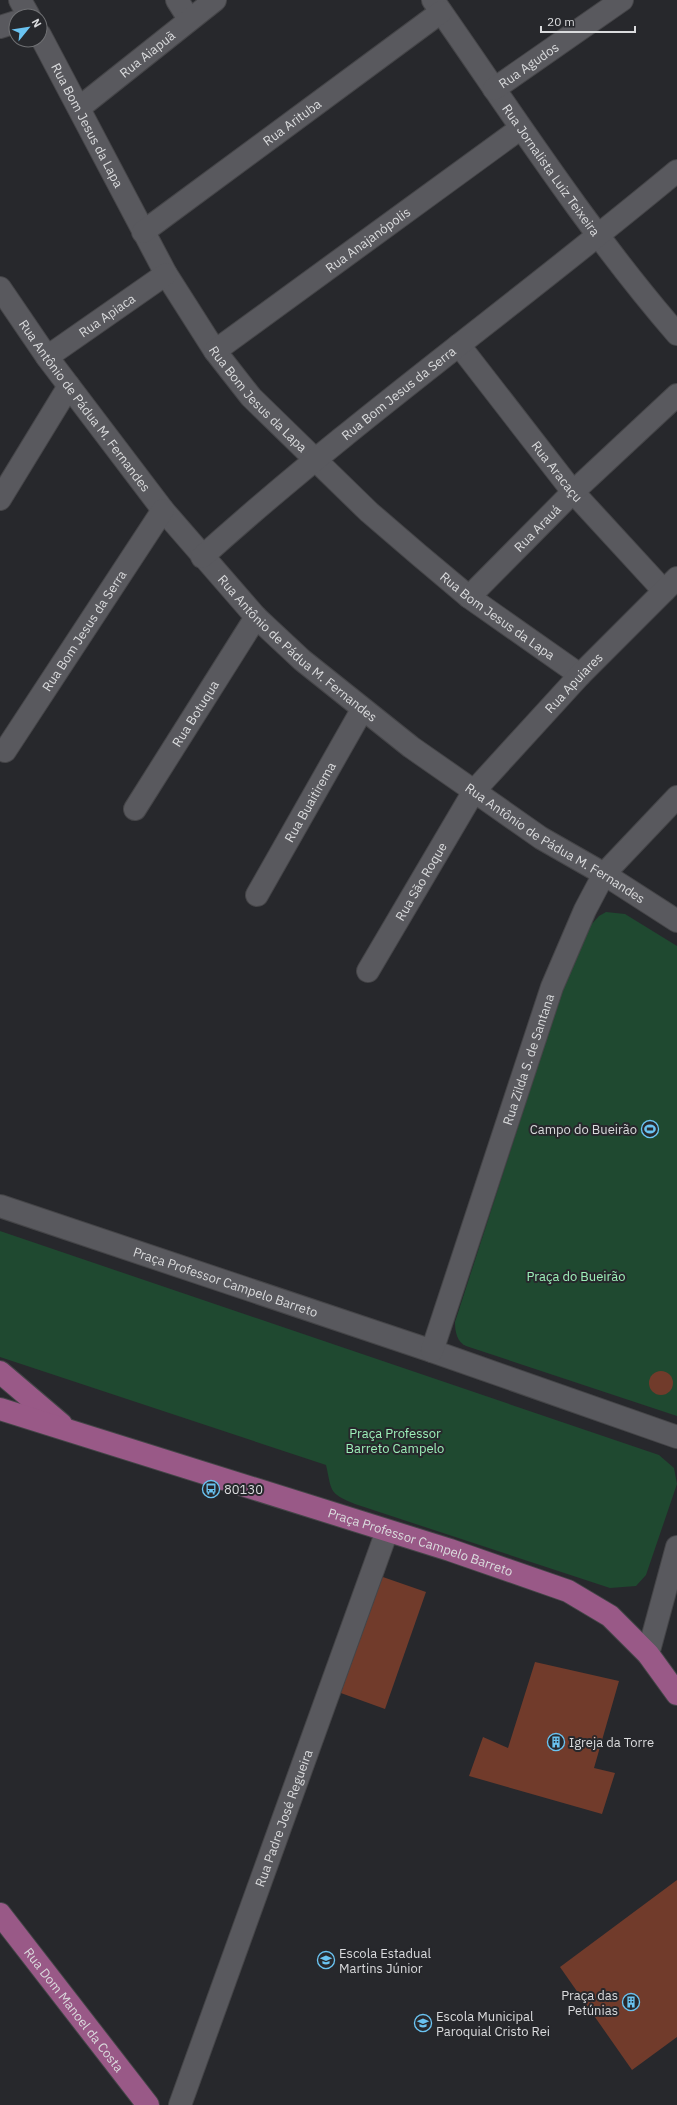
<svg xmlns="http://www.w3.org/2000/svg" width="677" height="2105" viewBox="0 0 677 2105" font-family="'IBM Plex Sans',sans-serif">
  <rect width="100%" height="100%" fill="#27282c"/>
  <!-- green -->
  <g fill="#1f4930">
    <path d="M606,912L625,914L677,946V1416L466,1346C457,1342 455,1332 455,1322L565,982L590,926L599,916Z"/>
    <path d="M0,1231L659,1455L674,1468L677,1484L646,1575L636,1586L610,1588L355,1504C328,1493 332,1491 326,1465L0,1357Z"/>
  </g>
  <!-- building -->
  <g fill="#713b2b">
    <circle cx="661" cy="1383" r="12"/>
    <polygon points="380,1576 426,1592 385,1709 338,1692"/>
    <polygon points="535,1662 619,1681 594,1768 615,1773 602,1814 469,1776 483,1737 508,1748"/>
    <polygon points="677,1880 677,2037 632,2070 560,1967"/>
  </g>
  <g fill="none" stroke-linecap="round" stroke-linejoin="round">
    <!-- minor casing -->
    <g stroke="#454548" stroke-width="24">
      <g id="minor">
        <polyline points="20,0 29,16"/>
        <polyline points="177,0 189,19"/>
        <path id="s1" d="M433,0C512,113 587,230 677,334"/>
        <polyline points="0,27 16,22"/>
        <path id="s2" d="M40,35L166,274L215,351L251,397L369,512L419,555L469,597L580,675"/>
        <path id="s3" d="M494,89L622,0"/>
        <path id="s4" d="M79,108L215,0"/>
        <path id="s5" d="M143,232L441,12"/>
        <path id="s6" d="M0,288L47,357L163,510L256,617L302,660L411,747L474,791L541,838L604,874L677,921"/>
        <path id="s7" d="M459,345L573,492L664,591"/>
        <path id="s8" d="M215,351L521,128"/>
        <path id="s9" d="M47,357L166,274"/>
        <polyline points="0,499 69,386"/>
        <path id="s10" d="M202,557C354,420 520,302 677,171"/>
        <path id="s11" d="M469,597L573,492L677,395"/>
        <path id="s12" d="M5,751L163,510"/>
        <path id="s13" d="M135,809L256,617"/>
        <path id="s14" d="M257,895L362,710"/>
        <path id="s15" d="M368,971L474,791L580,675L677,578"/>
        <path id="s16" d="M0,1206L432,1351L677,1437"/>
        <path id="s17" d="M432,1351L552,987L585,910L604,874L677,797"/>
        <polyline points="648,1654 677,1547"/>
        <path id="s18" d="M180,2105L387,1531"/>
      </g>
    </g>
    <!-- major casing -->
    <g stroke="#454548" stroke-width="24">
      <g id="major">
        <polyline points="0,1372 61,1424"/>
        <path id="s19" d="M0,1409L450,1550L568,1591L610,1616L648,1654L677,1694"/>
        <path id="s20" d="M0,1914L148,2105"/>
      </g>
    </g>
    <!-- minor -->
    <use href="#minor" stroke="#59595e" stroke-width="22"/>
    <!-- major -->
    <use href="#major" stroke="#995987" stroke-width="22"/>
  </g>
  <!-- icons -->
  <defs>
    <g id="stadium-ring" transform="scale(0.9)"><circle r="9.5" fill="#27282c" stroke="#6ac3f1" stroke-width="1.5"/><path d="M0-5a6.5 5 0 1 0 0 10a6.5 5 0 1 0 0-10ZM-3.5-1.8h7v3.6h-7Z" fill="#6ac3f1"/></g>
    <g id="bus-ring" transform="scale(0.9)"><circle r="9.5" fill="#27282c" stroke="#6ac3f1" stroke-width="1.5"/><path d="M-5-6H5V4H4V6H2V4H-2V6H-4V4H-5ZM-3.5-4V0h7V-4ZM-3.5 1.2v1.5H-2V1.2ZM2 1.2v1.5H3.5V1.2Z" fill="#6ac3f1"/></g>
    <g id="building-ring" transform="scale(0.9)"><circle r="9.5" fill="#27282c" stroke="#6ac3f1" stroke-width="1.5"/><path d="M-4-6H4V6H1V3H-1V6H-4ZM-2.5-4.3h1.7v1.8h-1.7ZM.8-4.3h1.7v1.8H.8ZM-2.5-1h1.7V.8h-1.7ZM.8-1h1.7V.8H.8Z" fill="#6ac3f1"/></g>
    <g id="school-ring" transform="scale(0.9)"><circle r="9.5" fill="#27282c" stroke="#6ac3f1" stroke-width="1.5"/><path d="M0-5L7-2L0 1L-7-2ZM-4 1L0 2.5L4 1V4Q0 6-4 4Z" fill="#6ac3f1"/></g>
  </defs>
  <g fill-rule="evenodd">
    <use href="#stadium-ring" x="650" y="1129"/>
    <use href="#bus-ring" x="211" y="1489"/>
    <use href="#building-ring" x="556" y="1742"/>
    <use href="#school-ring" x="326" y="1960"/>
    <use href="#building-ring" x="631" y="2002"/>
    <use href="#school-ring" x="423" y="2023"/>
  </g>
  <g text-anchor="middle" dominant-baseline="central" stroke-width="4" stroke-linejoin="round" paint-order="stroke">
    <!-- street labels -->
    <g font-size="13" fill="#dadbdd" stroke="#27282c">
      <text stroke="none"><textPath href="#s4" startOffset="87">Rua Aiapuã</textPath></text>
      <text stroke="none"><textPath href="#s3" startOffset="42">Rua Agudos</textPath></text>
      <text stroke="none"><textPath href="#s5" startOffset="185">Rua Arituba</textPath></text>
      <text stroke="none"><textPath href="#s2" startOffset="102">Rua Bom Jesus da Lapa</textPath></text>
      <text stroke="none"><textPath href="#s1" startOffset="207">Rua Jornalista Luiz Teixeira</textPath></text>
      <text stroke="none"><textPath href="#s8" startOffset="189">Rua Anajanópolis</textPath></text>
      <text stroke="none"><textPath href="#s9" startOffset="73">Rua Apiaca</textPath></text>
      <text stroke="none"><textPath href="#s10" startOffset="256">Rua Bom Jesus da Serra</textPath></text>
      <text stroke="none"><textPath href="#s2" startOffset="426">Rua Bom Jesus da Lapa</textPath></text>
      <text stroke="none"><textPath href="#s6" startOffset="145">Rua Antônio de Pádua M. Fernandes</textPath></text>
      <text stroke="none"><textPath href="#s7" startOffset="160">Rua Aracaçu</textPath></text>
      <text stroke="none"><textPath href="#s11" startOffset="97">Rua Arauá</textPath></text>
      <text stroke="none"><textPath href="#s2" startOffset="750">Rua Bom Jesus da Lapa</textPath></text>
      <text stroke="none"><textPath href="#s12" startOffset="144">Rua Bom Jesus da Serra</textPath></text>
      <text stroke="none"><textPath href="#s6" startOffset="469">Rua Antônio de Pádua M. Fernandes</textPath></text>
      <text stroke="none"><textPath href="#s15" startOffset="356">Rua Apuiares</textPath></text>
      <text stroke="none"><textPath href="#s13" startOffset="113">Rua Botuqua</textPath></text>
      <text stroke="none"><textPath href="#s14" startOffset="107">Rua Buaitirema</textPath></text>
      <text stroke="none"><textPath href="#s6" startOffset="793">Rua Antônio de Pádua M. Fernandes</textPath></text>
      <text stroke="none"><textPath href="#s15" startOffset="104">Rua São Roque</textPath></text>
      <text stroke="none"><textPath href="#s17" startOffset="307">Rua Zilda S. de Santana</textPath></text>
      <text stroke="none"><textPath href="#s16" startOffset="238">Praça Professor Campelo Barreto</textPath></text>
      <text stroke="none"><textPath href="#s19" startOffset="441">Praça Professor Campelo Barreto</textPath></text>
      <text stroke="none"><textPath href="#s18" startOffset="305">Rua Padre José Regueira</textPath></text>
      <text stroke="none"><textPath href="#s20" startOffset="121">Rua Dom Manoel da Costa</textPath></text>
    </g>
    <!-- poi labels -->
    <g font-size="13" fill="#dadbdd" stroke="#27282c" text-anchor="start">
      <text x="637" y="1129" text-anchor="end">Campo do Bueirão</text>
      <text x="224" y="1489">80130</text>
      <text x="569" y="1742">Igreja da Torre</text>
      <text x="339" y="1953">Escola Estadual<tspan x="339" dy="15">Martins Júnior</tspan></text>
      <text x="618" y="1995" text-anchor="end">Praça das<tspan x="618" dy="15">Petúnias</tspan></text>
      <text x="436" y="2016">Escola Municipal<tspan x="436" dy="15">Paroquial Cristo Rei</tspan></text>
    </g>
    <!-- park labels -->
    <g font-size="13" fill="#9df0b9" stroke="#27282c">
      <text x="576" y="1276">Praça do Bueirão</text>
      <text x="395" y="1433">Praça Professor<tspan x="395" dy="15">Barreto Campelo</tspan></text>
    </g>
  </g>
  <!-- north arrow -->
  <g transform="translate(28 28) rotate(60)"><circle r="19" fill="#27282c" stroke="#6f7073"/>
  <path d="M0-3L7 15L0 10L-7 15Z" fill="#6ac3f1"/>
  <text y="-6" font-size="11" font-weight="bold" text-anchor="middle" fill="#dadbdd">N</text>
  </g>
  <!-- scale -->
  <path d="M541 26v6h94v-6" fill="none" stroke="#dadbdd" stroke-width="2"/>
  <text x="547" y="26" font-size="12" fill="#dadbdd" stroke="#27282c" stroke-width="3" paint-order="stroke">20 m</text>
</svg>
